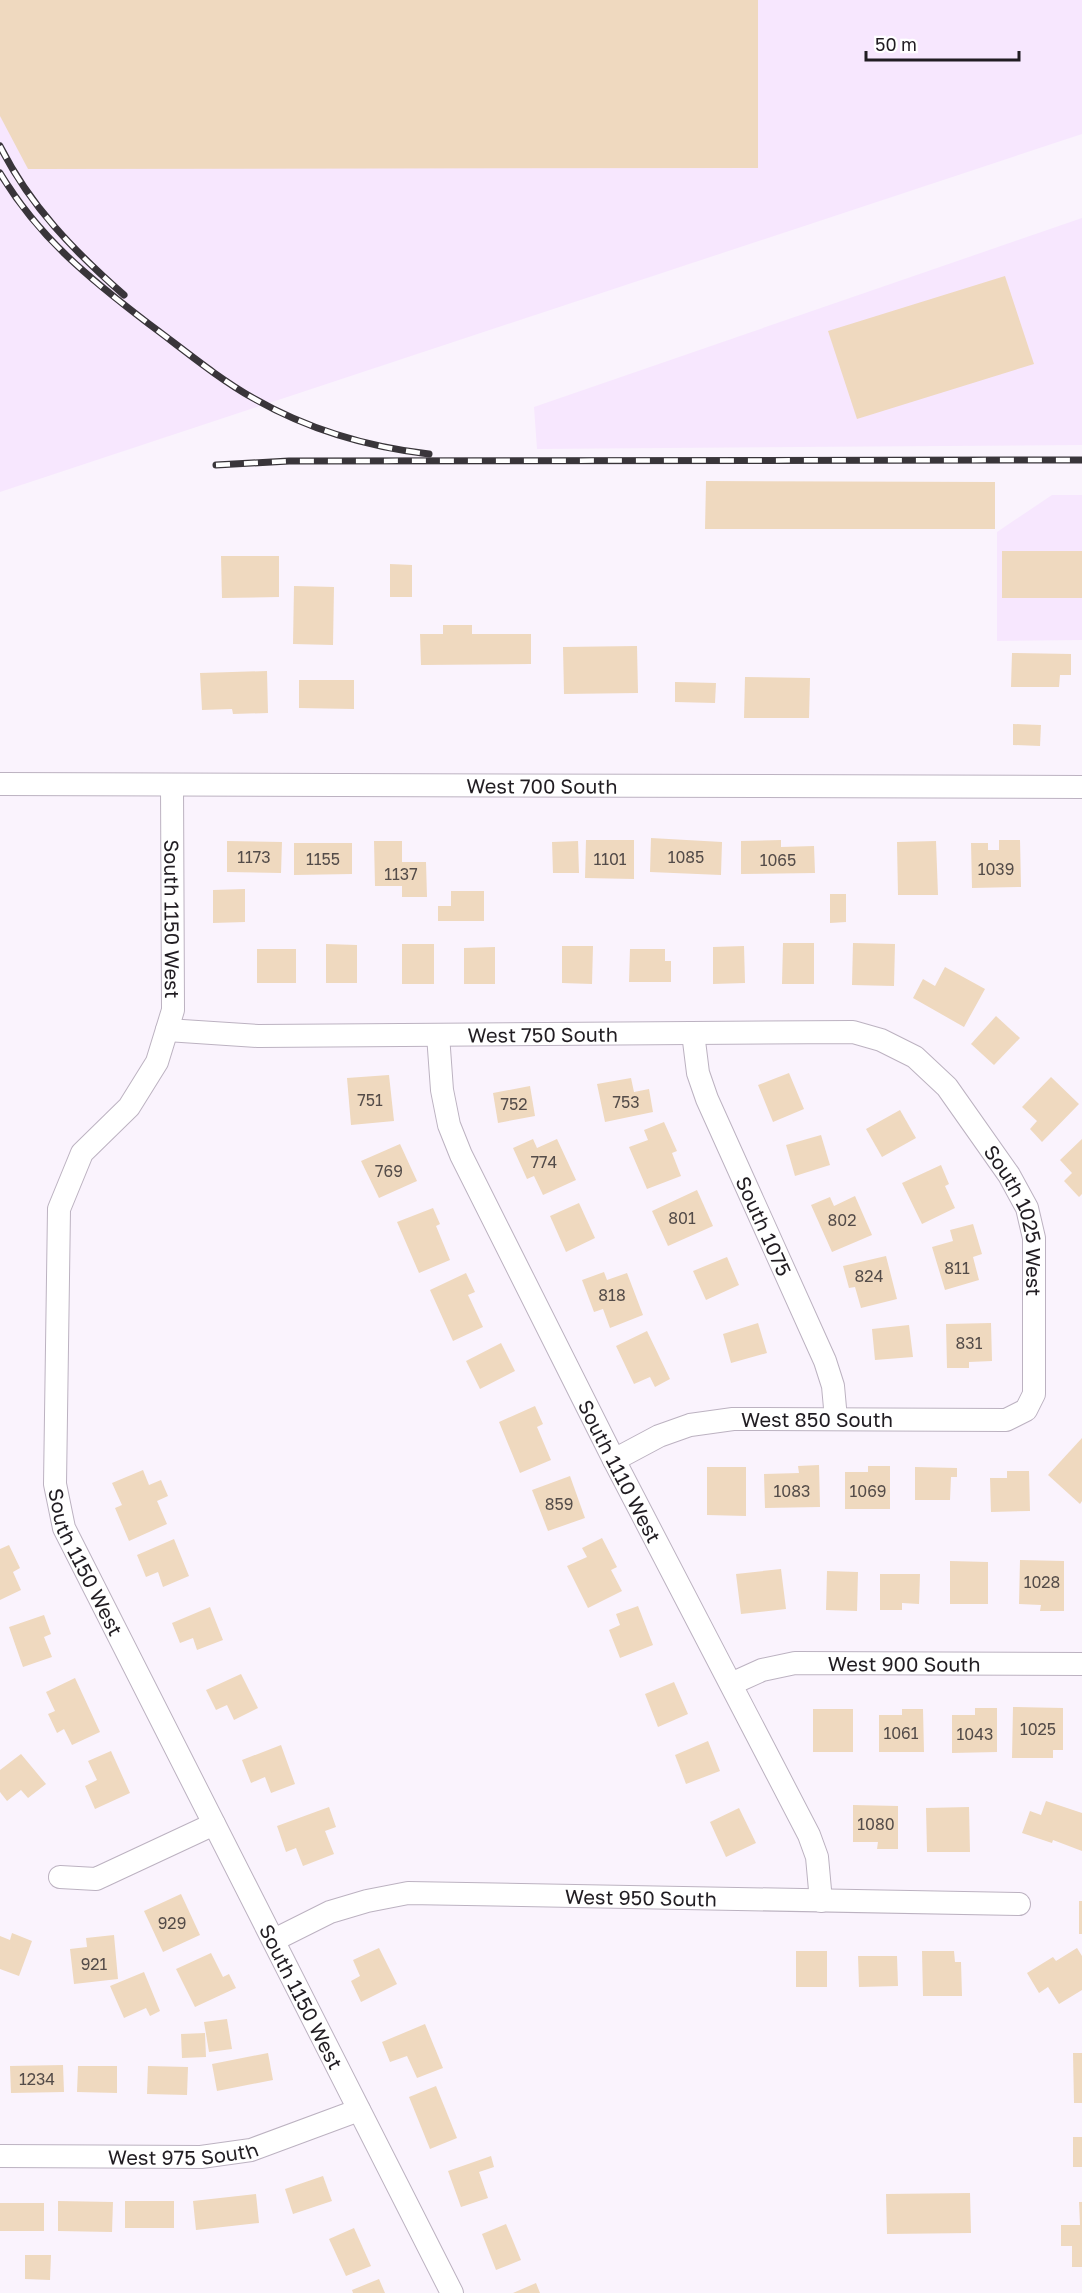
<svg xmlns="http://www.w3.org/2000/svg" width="1082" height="2293" viewBox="0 0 1082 2293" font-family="'Golos Text',sans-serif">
  <rect width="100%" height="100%" fill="#faf3fd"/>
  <!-- built -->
  <g fill="#f7e7fe">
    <polygon points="0,0 1082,0 1082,134 0,492"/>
    <polygon points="1082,218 1082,445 537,449 534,407"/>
    <polygon points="1052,495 1082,495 1082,640 997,641 997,532"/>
  </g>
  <!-- building -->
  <g fill="#efd9bf">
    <polygon points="0,0 758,0 758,168 28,169 0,116"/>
    <polygon points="1005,276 1034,364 857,419 828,331"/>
    <polygon points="706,481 995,482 995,529 705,529"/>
    <rect x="1002" y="551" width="80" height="47"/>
    <polygon points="221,556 279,556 279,597 222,598"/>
    <polygon points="390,564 412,565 412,597 390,597"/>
    <polygon points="294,586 334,587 333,645 293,644"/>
    <polygon points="443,625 472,625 472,634 531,634 531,664 421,665 420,634 443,634"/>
    <polygon points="637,646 638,693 564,694 563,647"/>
    <polygon points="1012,653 1071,654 1071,675 1060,675 1059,687 1011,687"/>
    <polygon points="267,671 268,713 233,714 232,709 202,710 200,673"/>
    <polygon points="745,677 810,678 809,718 744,718"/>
    <polygon points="299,680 354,680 354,709 299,708"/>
    <polygon points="675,682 716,683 715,703 675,702"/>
    <polygon points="1013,724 1041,725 1040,746 1013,745"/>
    <polygon points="651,838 722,842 721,875 650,872"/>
    <polygon points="586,840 634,840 634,879 585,878"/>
    <polygon points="781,840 781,847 814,846 815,873 741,874 741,841"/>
    <polygon points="999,840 1020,840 1021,887 972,888 971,843 988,843 988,850 999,850"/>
    <polygon points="227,841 282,842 281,873 227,872"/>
    <polygon points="374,841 402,841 402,862 426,862 427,897 402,897 402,886 375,886"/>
    <polygon points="578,841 579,873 553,873 552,842"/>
    <polygon points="936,841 938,895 898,895 897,842"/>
    <polygon points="294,843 352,843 352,874 294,875"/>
    <polygon points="245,889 245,922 213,923 213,890"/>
    <polygon points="451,891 484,891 484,921 438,921 438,906 451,906"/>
    <polygon points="830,894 846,894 846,922 830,923"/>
    <polygon points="783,943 814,943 814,984 782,984"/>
    <polygon points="853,943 895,944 894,986 852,985"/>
    <polygon points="326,944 357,945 357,983 326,983"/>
    <rect x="402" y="944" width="32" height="40"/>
    <polygon points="562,946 593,946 592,984 562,983"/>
    <polygon points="744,946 745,983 713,984 713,947"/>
    <polygon points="495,947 495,984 464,984 464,948"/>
    <rect x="257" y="949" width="39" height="34"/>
    <polygon points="630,949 665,949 665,961 671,961 671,982 629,982"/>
    <polygon points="945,967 985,989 964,1027 913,998 923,979 935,986"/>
    <polygon points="996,1016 1020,1038 994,1065 971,1044"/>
    <polygon points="789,1073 804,1109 773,1122 758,1085"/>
    <polygon points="389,1075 394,1121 351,1125 347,1078"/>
    <polygon points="1051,1077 1079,1104 1042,1142 1030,1129 1037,1121 1022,1107"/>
    <polygon points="631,1078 634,1092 649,1089 653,1112 605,1122 597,1084"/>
    <polygon points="530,1086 535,1116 498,1123 493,1093"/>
    <polygon points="900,1110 916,1138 882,1157 866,1129"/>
    <polygon points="664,1122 677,1151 672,1153 681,1176 647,1189 629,1147 648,1140 644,1130"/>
    <polygon points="821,1135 830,1165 795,1176 786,1145"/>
    <polygon points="533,1139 537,1148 557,1139 576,1180 543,1195 534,1176 527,1179 513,1148"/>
    <polygon points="1082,1139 1082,1194 1079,1197 1064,1181 1072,1173 1060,1160"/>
    <polygon points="400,1144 417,1181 379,1198 361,1161"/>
    <polygon points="941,1165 949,1184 945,1186 955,1208 922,1224 902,1183"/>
    <polygon points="697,1190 713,1226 668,1246 652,1211"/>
    <polygon points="855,1196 872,1235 832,1252 811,1205 830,1197 834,1206"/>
    <polygon points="579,1203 595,1238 566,1252 550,1216"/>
    <polygon points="433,1208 440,1224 436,1226 450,1260 419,1273 397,1222"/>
    <polygon points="973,1224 982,1254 973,1257 979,1280 945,1290 932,1247 953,1241 950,1230"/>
    <polygon points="886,1256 897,1299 861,1308 855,1287 849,1288 843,1266"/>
    <polygon points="727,1257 739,1285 706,1300 693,1271"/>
    <polygon points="604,1272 607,1280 627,1273 643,1315 610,1328 603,1309 594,1312 582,1280"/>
    <polygon points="466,1273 475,1292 468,1295 483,1327 453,1341 430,1290"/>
    <polygon points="758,1323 767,1353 731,1363 723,1334"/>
    <polygon points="991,1323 992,1361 969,1362 969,1368 947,1368 946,1324"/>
    <polygon points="909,1325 913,1357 875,1360 872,1329"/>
    <polygon points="647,1331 670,1379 655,1387 650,1377 634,1384 616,1346"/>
    <polygon points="501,1343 515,1371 480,1389 466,1361"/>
    <polygon points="535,1406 543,1424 537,1427 551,1460 520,1473 499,1422"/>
    <polygon points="1082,1438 1082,1501 1080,1504 1048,1475"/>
    <polygon points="819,1465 820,1507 765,1508 764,1474 799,1473 798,1466"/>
    <polygon points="868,1466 890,1466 890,1509 845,1509 845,1472 868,1472"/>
    <polygon points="707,1467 746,1467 746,1516 707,1515"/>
    <polygon points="915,1467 957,1468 957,1477 951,1477 950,1500 915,1500"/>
    <polygon points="143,1470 149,1485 161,1480 168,1496 157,1501 167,1524 129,1541 115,1508 122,1505 112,1483"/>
    <polygon points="1007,1471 1029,1471 1030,1511 991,1512 990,1478 1007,1478"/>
    <polygon points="570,1476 585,1518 548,1531 532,1490"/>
    <polygon points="602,1538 617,1567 611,1570 622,1591 588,1608 567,1566 587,1557 582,1548"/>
    <polygon points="174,1539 189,1576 163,1587 158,1572 146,1577 137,1555"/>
    <polygon points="9,1545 20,1568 13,1572 21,1590 0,1600 0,1549"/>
    <polygon points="1020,1560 1064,1561 1064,1611 1040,1611 1041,1605 1019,1604"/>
    <polygon points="950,1561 988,1562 988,1604 950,1604"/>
    <polygon points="781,1569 786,1609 741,1614 736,1574"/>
    <polygon points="827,1571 858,1572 857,1611 826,1610"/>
    <polygon points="880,1574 920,1574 919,1604 902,1603 902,1610 880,1610"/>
    <polygon points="638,1606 653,1645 620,1658 609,1630 620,1625 616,1614"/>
    <polygon points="210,1607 223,1640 197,1650 193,1638 180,1643 172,1623"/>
    <polygon points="44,1615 51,1634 44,1637 52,1657 23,1667 9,1627"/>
    <polygon points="241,1674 258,1708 234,1720 227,1705 216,1710 206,1690"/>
    <polygon points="75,1678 100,1732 72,1745 64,1729 57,1733 48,1714 55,1711 46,1692"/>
    <polygon points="674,1682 688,1714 658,1727 645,1694"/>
    <polygon points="1013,1707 1063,1708 1063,1750 1053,1750 1053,1758 1012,1758"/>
    <polygon points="975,1708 997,1708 997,1752 952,1753 952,1715 975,1715"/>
    <rect x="813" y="1709" width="40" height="43"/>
    <polygon points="902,1709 923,1709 924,1752 879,1752 879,1715 902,1715"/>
    <polygon points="708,1741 720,1771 686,1784 675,1755"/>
    <polygon points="281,1745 295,1784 271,1793 265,1777 251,1783 242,1760"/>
    <polygon points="111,1751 130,1793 95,1809 85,1786 97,1780 88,1761"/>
    <polygon points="21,1754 46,1784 28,1798 21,1790 7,1801 0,1792 0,1770"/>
    <polygon points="1046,1801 1082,1813 1082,1851 1053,1840 1052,1843 1022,1833 1030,1811 1041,1815"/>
    <polygon points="853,1805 898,1806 898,1849 877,1849 878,1842 853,1842"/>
    <polygon points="329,1807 336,1827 325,1831 334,1854 303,1866 296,1848 286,1852 277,1826"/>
    <polygon points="969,1807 970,1852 927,1852 926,1808"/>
    <polygon points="739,1808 756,1843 726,1857 710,1822"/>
    <polygon points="181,1894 200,1935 163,1952 144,1911"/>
    <rect x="1079" y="1901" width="3" height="33"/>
    <polygon points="12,1933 32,1941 19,1976 0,1969 0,1936 10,1940"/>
    <polygon points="114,1935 118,1979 74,1984 70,1949 87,1947 86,1938"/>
    <polygon points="379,1948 397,1984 361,2002 351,1981 360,1976 353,1960"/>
    <polygon points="1077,1948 1082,1956 1082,1990 1059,2004 1048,1987 1039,1993 1027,1973 1053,1957 1056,1961"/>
    <rect x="796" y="1951" width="31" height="36"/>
    <polygon points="922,1951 954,1951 955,1962 961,1962 962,1996 923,1996"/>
    <polygon points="211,1953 223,1977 229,1974 236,1988 195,2007 176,1969"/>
    <polygon points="858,1956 897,1956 898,1986 859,1987"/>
    <polygon points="144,1972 160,2011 150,2016 146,2008 124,2018 110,1986"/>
    <polygon points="227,2019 232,2049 209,2052 204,2022"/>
    <polygon points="425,2024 443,2068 417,2078 407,2056 390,2062 382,2042"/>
    <polygon points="205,2033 206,2057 182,2058 181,2034"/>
    <polygon points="268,2053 273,2080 217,2091 212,2064"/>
    <polygon points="1073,2053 1082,2053 1082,2103 1074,2103"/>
    <polygon points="63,2065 64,2092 11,2093 10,2066"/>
    <polygon points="78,2066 117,2066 117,2093 77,2092"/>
    <polygon points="148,2066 188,2067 187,2095 147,2094"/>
    <polygon points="436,2086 457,2138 430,2149 409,2097"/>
    <rect x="1073" y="2137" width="9" height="30"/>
    <polygon points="491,2156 494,2167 479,2172 488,2198 461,2207 448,2171"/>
    <polygon points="323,2176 332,2201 293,2214 285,2189"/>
    <polygon points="970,2193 971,2233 887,2234 886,2194"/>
    <polygon points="256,2194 259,2223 196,2230 193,2201"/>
    <polygon points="58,2201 113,2202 112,2232 58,2231"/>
    <rect x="125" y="2201" width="49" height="27"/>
    <polygon points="1079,2202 1082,2202 1082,2267 1072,2267 1072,2246 1061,2246 1061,2225 1080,2225"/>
    <rect x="0" y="2203" width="44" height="28"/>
    <polygon points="506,2224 521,2260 496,2270 482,2234"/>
    <polygon points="354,2228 371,2266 346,2276 329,2239"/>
    <polygon points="25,2255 51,2255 50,2280 25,2279"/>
    <polygon points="379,2279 385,2293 353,2293 352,2290"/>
    <polygon points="536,2283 540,2293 513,2293"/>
  </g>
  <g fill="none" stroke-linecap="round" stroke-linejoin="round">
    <!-- minor casing -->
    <g stroke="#bcb2c1" stroke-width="24">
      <g id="minor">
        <path id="s1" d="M0,784L1082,787"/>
        <path id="s2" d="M172,785L173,1010L157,1062L129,1107L82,1153L59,1209L55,1484L64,1528L452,2293"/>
        <path id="s3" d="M167,1030L258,1036L853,1032L881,1040L915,1057L947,1087L1009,1175L1027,1208L1034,1238V1394L1026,1410L1006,1420L733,1419L690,1425L659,1436L614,1460"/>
        <path id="s4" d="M693,1033L698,1073L707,1099L825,1361L833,1386L836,1419"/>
        <path id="s5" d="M438,1035L442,1090L449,1125L461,1155L614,1460L809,1835L817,1857L821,1901"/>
        <path id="s6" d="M731,1684L762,1670L795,1663L1082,1664"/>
        <polyline points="60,1877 96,1879 214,1824"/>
        <path id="s7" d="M274,1940L330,1912L367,1901L408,1893L1019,1904"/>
        <path id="s8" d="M0,2156L201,2157L251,2150L359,2110"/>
      </g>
    </g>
    <!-- minor -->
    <use href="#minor" stroke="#fff" stroke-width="22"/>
    <!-- rail casing -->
    <g stroke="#39353a" stroke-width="7">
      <g id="rail">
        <path d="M0,146C30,206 74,251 124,295"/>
        <path d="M0,173C39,238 90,279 149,324C183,349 216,377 253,398C307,429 368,447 429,454"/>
        <polyline points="216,465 289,461 1082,460"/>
      </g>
    </g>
    <!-- rail -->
    <use href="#rail" stroke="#fff" stroke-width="4.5" stroke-dasharray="14" stroke-linecap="butt"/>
  </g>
  <g text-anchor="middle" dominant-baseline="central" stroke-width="4.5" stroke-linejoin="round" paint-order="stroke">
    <!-- number labels -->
    <g font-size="16" fill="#544c49">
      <text x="254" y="857">1173</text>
      <text x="686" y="857">1085</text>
      <text x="323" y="859">1155</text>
      <text x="610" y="859">1101</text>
      <text x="778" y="860">1065</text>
      <text x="996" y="869">1039</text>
      <text x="401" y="874">1137</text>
      <text x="370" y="1100">751</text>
      <text x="626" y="1102">753</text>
      <text x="514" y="1104">752</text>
      <text x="544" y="1162">774</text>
      <text x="389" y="1171">769</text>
      <text x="682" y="1218">801</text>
      <text x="842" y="1220">802</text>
      <text x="957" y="1268">811</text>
      <text x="869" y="1276">824</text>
      <text x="612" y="1295">818</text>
      <text x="969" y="1343">831</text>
      <text x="792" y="1491">1083</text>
      <text x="868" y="1491">1069</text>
      <text x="559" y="1504">859</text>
      <text x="1042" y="1582">1028</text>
      <text x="1038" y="1729">1025</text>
      <text x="901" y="1733">1061</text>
      <text x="975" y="1734">1043</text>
      <text x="876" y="1824">1080</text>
      <text x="172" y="1923">929</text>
      <text x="94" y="1964">921</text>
      <text x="37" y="2079">1234</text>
    </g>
    <!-- street labels -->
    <g font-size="20" fill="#211d22" stroke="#fff">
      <text stroke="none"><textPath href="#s1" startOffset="542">West 700 South</textPath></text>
      <text stroke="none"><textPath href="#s2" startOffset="134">South 1150 West</textPath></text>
      <text stroke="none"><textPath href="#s3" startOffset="376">West 750 South</textPath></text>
      <text stroke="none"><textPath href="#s3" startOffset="951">South 1025 West</textPath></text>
      <text stroke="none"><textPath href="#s4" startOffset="207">South 1075</textPath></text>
      <text x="817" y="1419">West 850 South</text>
      <text stroke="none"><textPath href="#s5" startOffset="477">South 1110 West</textPath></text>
      <text stroke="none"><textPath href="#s2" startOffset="818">South 1150 West</textPath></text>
      <text stroke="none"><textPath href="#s6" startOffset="177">West 900 South</textPath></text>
      <text stroke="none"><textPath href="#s7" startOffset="376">West 950 South</textPath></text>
      <text stroke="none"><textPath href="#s2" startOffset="1304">South 1150 West</textPath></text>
      <text stroke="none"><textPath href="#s8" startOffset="183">West 975 South</textPath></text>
    </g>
  </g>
  <!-- scale -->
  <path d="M866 51v9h153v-9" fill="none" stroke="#211d22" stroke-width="3"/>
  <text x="875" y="51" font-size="18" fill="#211d22" stroke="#ffffff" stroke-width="4.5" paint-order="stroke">50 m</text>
</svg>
